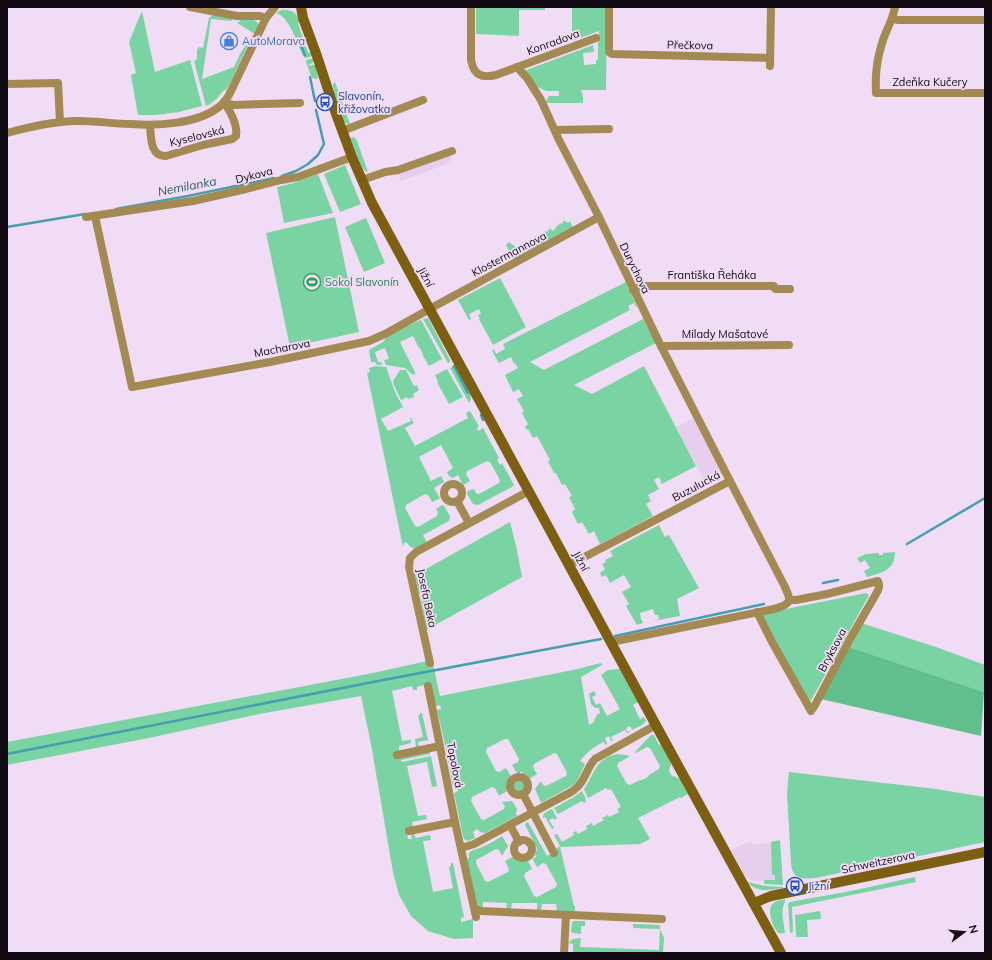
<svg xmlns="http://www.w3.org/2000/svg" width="992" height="960" viewBox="0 0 992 960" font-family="Mulish,sans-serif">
  <rect width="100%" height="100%" fill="#f1dcf6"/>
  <!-- built -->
  <g fill="#e8ceee">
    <polygon points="449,153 452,162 401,181 397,173"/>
    <polygon points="693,418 723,474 706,483 676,427"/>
    <polygon points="752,841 753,845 774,842 775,880 756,881 751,880 748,877 746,878 731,850 743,844"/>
  </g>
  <!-- green -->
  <g fill="#7ad3a2">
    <polygon points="476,7 545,7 545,10 519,10 519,36 476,34"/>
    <polygon points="572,7 607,7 606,90 581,90 583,96 583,103 547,103 546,101 549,96 559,96 559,91 546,91 536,86 524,71 593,45 594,52 583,53 584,65 596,64 596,60 598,60 598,43 599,31 572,41"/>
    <path d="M281,10C290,9 296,12 300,21L298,24L308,52L312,54L313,56L305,58L303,56C298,45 289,16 276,13Z"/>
    <polygon points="142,11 155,72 190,60 202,106 179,112 156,115 138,115 131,75 136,73 129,42"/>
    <path d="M213,15L231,18L232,21L211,19L202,79L234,67L240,54L253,34L232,79L226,90H224C219,96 214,103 206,106L194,61L197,59V50L199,47L203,48L209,18Z"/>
    <polygon points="253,19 259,24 255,33 253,33 237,23 241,20"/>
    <polygon points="314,58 315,61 309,65 309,66 316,64 318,79 312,78 306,62 306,60"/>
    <path d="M335,82L350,124C347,124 347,124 344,122C341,117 333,90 333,84Z"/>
    <polygon points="354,137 357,141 368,172 365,171 362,167 350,138"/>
    <polygon points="345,165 361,204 340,212 324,174"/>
    <polygon points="318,174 333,213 284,223 277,187 294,183"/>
    <polygon points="335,217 359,332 290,347 266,233"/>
    <polygon points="366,218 385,263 364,272 345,227"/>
    <polygon points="564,220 568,223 570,221 573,227 514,259 506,245 509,242 517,248 520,244 524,247 530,239 532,240 535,236 539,239 545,231 547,232 550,228 553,231 560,223 562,224"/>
    <polygon points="500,278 526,327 493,345 479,319 480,319 478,315 481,314 479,309 469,314 471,319 469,320 458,300"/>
    <polygon points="626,282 637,307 636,307 634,303 628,306 630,310 530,362 544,370 643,319 656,343 574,385 592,394 644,366 696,466 662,484 659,477 654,480 659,489 648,495 651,501 646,504 653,516 600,544 594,531 589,534 582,522 578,524 572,512 575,509 569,497 572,496 565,484 562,485 556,473 554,473 548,461 550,460 537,436 533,438 528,429 526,430 525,427 528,424 522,413 524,411 517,399 523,396 519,389 513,392 505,375 518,368 515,363 514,364 511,357 499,363 492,351 494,349 496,354 505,349 503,344"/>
    <polygon points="428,318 450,360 450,362 448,363 423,319"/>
    <polygon points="421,320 442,359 429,366 422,354 423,354 420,348 419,348 413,336 400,342 415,372 415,374 413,375 405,368 386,365 384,360 389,359 385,348 375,352 378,362 381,362 382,365 377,365 375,362 371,362 369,350 383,342 387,337 409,325"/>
    <polygon points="455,365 471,395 471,399 469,403 450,368"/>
    <path d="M375,366L386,367L395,392L403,407L381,419L388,431L411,421L410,418H411L414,423L405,428L415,446L468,418L466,413L470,411L479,426L477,428L478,431L483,428L499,458L497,459L500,465L502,463L513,483L514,485L512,487L478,505L473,504L467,494L468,491L474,489L476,493L479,494L499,483L500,480L490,462L487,461L467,471L466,474L470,481L463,485L458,475L453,478L449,476L447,472L453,468L441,445L419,457L431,481L441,476L444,482L434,488L440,498L432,502L428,495L425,494L406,505L405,508L415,526L418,527L437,516L438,513L436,509L442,505L444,506L450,516L449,521L423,535L427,543C423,545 415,550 411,547C409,546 408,544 406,542L404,543L403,547L367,373L370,372L369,368Z"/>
    <polygon points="447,369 463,397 449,404 437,382 438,382 435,375"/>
    <polygon points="400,370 406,370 414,386 417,385 419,390 413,394 414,397 408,399 407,397 401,400 393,383 393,381"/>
    <polygon points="510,522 517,550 522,577 426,630 421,598 429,594 427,590 419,594 415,575"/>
    <polygon points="659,525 665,537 669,535 699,588 677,599 680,616 653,621 659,619 658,615 655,615 653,609 640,613 641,619 643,623 637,625 626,606 629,604 622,592 631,587 624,575 610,583 606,575 602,577 600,573 605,569 602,564 606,562 605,560 613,556 610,551"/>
    <path d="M895,552C895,570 882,573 867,577L864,571L870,568L865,560L860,563L857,558L866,554L879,553V555H883V553Z"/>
    <polygon points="866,593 869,595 809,704 761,614"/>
    <polygon points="861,623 936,647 985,665 984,692 849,647"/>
    <path d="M426,661L433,664L440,696L573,670L601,663L602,665L581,677L589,725L594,722C595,717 596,715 600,713L599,708H595L591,704L589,694L594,691L596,695L592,697L596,705L600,703L607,716L620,709L601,675L608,670L619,669H620L638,702L633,705L640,719L644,717L646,721L642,725L632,730L630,726L626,728L627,732L629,731L630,732L627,733L625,730L611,737L613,741H611L609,736L605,738L607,744L605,745L604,742C594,746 587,752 580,761L585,764L578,779L573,785L541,803L535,789L541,781L543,785L546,786L566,776L567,773L557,754L554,753L534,764L533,767L537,774L529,779L522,774L523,772H520V774L517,773L512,765L518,762L519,759L508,739H505L487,748L486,752L496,771L499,772L506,768L511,776C507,780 505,785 507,791L499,796L495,788L492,787L472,797L471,801L481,819L484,820L504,809L505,806L502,802L512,801L517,809L516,813L517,816L485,833L480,832L477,829L473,832L475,838L468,841L464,839L463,836L454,793L458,791L457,786H453L452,782L446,749L437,710L441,709L440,705L436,706L427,684L417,687V690H413L412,686L392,691L402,741L411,740V743L399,746V752H430V754L401,760L402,762L431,756L437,786L432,787L427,762L407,766L418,816L426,815L427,819L412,822L413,827L406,829L408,839H412L411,835L412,834H414L416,838L430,835L431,840L423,841L433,892L453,888L449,867L451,866V863H453L464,917L461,918V922L473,919V938L454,939L428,931L411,916L399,895L393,872L371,744L361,696L259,714L149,738L7,765V742L368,674L423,662Z"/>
    <polygon points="420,713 422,713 428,740 418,742 419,747 416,748 415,739 423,737 418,715 420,715"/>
    <path d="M651,735H654L659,745L662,744L671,763V765L669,770L671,775L680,779L688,794L681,798L680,797L638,818L650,839L640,844L560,847L574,906H575V912L557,911L556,904H542L541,910H537V903H512L511,909H506L507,903L483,902V908L479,907L477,905L467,859L469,858C469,855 468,854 470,852C473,849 479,849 482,847C489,844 496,840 502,836L508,846L502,856L499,850L496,849L476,860V863L485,881L488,882L508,872L509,869L505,861L514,856C518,861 522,863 528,861L532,869L525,873L524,876L534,896L537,897L556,887L557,884L546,864L543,863L537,867L533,860L534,857L535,858L536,857L535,855L537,849L536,846L525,825L526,823L528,822L547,856L560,846L554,835L557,834L562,842L574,835L573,833L576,831L578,834L587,829L586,826L592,823L593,826L604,820L602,818L608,815L609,817L619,812L617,809L621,807L611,789L608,790L606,788L588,798L584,789C594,776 592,766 608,757C616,753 621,754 629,756V757L618,763L617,766L627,784L630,785L640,780H642L648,777L649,775L659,769L660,766L650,748L647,747L636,753L635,752Z"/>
    <path d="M789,772L936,789L985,797V842L816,878C802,879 793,880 791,864L787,793Z"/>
    <circle cx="519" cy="786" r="5.5"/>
    <polygon points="582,791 586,799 585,800 586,802 584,803 582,801 558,814 554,808 574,797"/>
    <path d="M552,809L557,818L554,820L553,818L549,820L554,828L552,829L545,817L543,818C542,813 548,811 552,809Z"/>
    <polygon points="780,840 783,885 764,884 764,880 775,880 775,875 772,875 771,842"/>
    <polygon points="915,877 916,882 792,907 793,932 790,933 788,904 790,902 851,891"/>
    <path d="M748,882L765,886L783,887V888C771,890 758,893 748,883Z"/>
    <path d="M785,899V902C780,910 784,924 785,933C783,933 780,934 779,933C773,930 768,911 771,906C774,901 780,900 785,899Z"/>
    <polygon points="820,911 821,919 807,920 808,937 796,937 795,915"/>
    <polygon points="573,921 585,921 585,926 581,926 581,934 574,933 571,932 572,923"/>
    <polygon points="633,924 660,925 660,929 664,938 663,953 573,953 573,944 568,943 573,939 581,938 580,947 659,950 660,929 633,928"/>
  </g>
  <!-- forest -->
  <polygon fill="#60bf8d" points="849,647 984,692 981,736 821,699"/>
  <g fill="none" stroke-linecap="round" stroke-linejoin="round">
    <!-- stream -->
    <g stroke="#459fb1" stroke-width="2.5">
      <polyline points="300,43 305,55"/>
      <polyline points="310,77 315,101"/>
      <polyline points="282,176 296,171 308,164 318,155 324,144 316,110"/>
      <polyline points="116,209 188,196 274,178"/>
      <polyline points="7,227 85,214"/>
      <polyline points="454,366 468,393"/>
      <polyline points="481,415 483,420"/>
      <polyline points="907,544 985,498"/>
      <polyline points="823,583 838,580"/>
      <polyline points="615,636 764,604"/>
      <polyline points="7,754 378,681 601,639"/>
    </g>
    <!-- street -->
    <g stroke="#a28a52" stroke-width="8">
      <polyline points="190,7 237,16 260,16 266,18"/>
      <path d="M471,7V60C474,76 482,78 496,75L596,38"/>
      <polyline points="609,7 609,51 610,53 612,54 770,58"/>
      <path d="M895,7C893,19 887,29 883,40C877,59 875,73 876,93H985"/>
      <polyline points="892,19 899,20 985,20"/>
      <polyline points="770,66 771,7"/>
      <path d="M517,67L527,78L541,100L559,140L599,217L659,342L730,481L784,585C792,602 792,603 774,609L611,642"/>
      <polyline points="7,84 58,83 60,122"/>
      <polyline points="224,102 233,105 300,103"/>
      <path d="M150,125C151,137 150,157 166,156L203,145L232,139L236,136C238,125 230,111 224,102"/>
      <polyline points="555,130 609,129"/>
      <polyline points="342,131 423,100"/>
      <path d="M7,133C29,127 50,122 73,121C92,120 111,124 131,124C158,126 197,124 219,107C223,104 226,100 229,95L266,18L275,7"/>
      <polyline points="362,180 385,172 398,170 452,151"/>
      <polyline points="95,216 132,387 270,362 369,341 385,334 435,306 599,217"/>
      <polyline points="86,217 193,201 246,189 281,180 298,177 352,157"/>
      <polyline points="633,290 640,287 648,286 774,286 775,289 790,289"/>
      <polyline points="661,346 789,345"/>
      <circle cx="453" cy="493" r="9"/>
      <polyline points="457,501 469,523"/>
      <polyline points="569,565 730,481"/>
      <path d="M757,612L772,642L811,711L815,705L850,639L876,594C879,589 880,586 878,581L827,594L796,600H789"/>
      <polyline points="430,663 409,567 410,558 416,552 529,491"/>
      <polyline points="428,686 455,822 476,917"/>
      <polyline points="397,755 440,746"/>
      <circle cx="519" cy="786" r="9"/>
      <polyline points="523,794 554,853"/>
      <polyline points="510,825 519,842"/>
      <polyline points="409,831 455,822"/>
      <circle cx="523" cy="849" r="9"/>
      <path d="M461,848L474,844L571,792C574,790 577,788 579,785C586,777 588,766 595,759L656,725"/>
      <polyline points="475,909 481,911 662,919"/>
      <polyline points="564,953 566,915"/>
    </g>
    <!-- secondary -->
    <g stroke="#7c5f11" stroke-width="10">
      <polyline points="301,7 303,18 317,56 336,114 352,157 372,203 664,740 781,953"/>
      <polyline points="754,903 771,896 985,852"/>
    </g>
  </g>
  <!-- icons -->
  <defs>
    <g id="shop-ring" transform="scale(0.9)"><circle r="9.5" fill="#f1dcf6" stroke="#3f7fe0" stroke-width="1.5"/><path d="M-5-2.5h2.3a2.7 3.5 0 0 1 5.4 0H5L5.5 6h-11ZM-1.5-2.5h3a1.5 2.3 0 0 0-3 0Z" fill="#3f7fe0"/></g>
    <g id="bus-ring" transform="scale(0.9)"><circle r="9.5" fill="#f1dcf6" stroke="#1a4fb4" stroke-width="1.5"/><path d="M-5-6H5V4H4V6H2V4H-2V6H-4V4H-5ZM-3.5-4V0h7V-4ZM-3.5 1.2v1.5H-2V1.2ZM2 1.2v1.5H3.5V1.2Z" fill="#1a4fb4"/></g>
    <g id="stadium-ring" transform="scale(0.9)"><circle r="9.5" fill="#f1dcf6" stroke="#2e9e5b" stroke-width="1.5"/><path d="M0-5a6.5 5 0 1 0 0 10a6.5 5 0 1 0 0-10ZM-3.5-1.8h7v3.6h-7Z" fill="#2e9e5b"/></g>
  </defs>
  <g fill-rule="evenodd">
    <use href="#shop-ring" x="229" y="41"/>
    <use href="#bus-ring" x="325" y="102"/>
    <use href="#stadium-ring" x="312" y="282"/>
    <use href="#bus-ring" x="795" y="886"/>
  </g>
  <g text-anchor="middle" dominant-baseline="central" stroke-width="3.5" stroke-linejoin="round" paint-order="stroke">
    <!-- shop labels -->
    <g font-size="11" fill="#366cbe" stroke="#f1dcf6" text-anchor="start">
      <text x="242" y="41">AutoMorava</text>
    </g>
    <!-- street labels -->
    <g font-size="11" fill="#120b14" stroke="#f1dcf6">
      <text transform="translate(553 42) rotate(-20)">Konradova</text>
      <text transform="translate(690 45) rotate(1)">Přečkova</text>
      <text x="930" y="82">Zdeňka Kučery</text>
      <text transform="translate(197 136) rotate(-14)">Kyselovská</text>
      <text transform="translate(254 175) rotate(-14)">Dykova</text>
      <text transform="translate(509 254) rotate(-28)">Klostermannova</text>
      <text transform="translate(635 268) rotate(64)">Durychova</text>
      <text x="712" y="275">Františka Řeháka</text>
      <text transform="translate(426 277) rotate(61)">Jižní</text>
      <text x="725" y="334">Milady Mašatové</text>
      <text transform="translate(282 348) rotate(-11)">Macharova</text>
      <text transform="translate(696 486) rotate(-28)">Buzulucká</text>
      <text transform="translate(581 561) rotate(61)">Jižní</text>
      <text transform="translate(427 598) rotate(78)">Josefa Beka</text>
      <text transform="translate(832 650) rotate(-62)">Bryksova</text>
      <text transform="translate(455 765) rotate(79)">Topolová</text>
      <text transform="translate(878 862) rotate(-12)">Schweitzerova</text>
    </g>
    <!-- transit labels -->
    <g font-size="11" fill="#164399" stroke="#f1dcf6" text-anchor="start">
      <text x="338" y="96">Slavonín,<tspan x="338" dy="13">křižovatka</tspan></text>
      <text x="808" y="886">Jižní</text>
    </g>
    <!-- leisure labels -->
    <g font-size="11" fill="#27864d" stroke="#f1dcf6" text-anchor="start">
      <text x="325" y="282">Sokol Slavonín</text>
    </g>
    <!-- water labels -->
    <g font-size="12" font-style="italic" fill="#245b65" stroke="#f1dcf6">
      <text transform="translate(187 186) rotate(-11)">Nemilanka</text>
    </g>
  </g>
  <!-- border -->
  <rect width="992" height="960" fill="none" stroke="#120b14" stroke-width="16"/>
  <!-- north arrow -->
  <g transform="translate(964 932) rotate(74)" stroke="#f1dcf6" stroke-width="3" paint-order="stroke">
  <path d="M0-3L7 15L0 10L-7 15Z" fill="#120b14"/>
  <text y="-6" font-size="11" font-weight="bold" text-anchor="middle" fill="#120b14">N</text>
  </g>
</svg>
